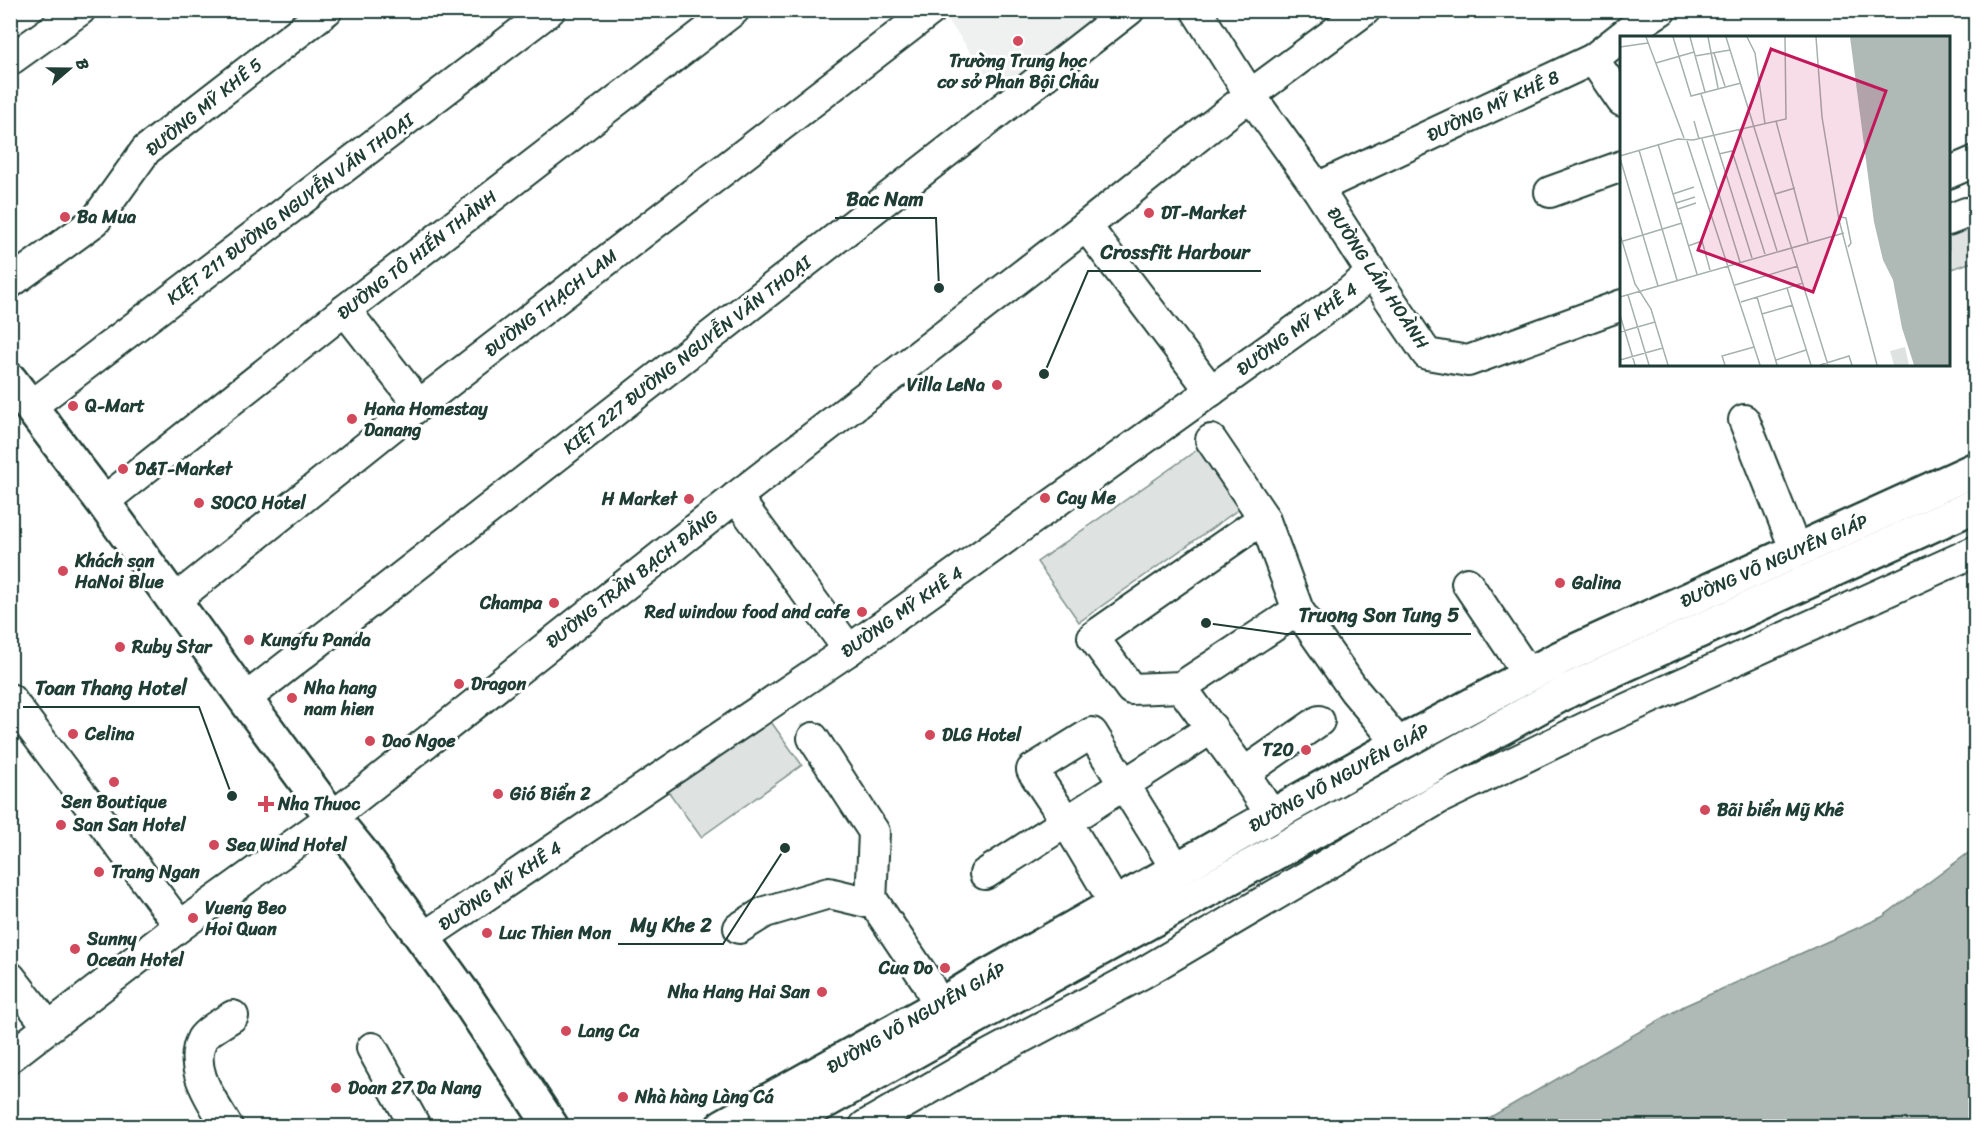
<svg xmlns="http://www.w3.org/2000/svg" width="1986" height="1137" viewBox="0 0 1986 1137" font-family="Sriracha,sans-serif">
  <rect width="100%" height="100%" fill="#fff"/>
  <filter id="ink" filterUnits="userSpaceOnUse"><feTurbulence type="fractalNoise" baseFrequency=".0167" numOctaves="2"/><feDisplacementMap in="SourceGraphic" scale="12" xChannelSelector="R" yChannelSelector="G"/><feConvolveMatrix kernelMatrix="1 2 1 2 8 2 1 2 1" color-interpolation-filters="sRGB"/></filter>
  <g filter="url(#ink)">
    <!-- built -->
    <polygon fill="#eef1f0" points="952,10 1112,11 1002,96 945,16"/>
    <!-- green -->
    <g fill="#dee3e2" stroke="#7e908b" stroke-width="1.5">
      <polygon points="1975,201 1975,261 1949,270 1948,210"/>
      <polygon points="1204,445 1246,504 1079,622 1037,562"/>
      <polygon points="769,719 802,765 701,837 668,791"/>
    </g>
    <!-- water -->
    <polygon fill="#afbab7" stroke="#758883" stroke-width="1.5" points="1975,848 1975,1126 1475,1126 1684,1006 1882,917"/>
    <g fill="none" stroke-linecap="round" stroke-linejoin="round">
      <!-- minor casing -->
      <g stroke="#1f3d34" stroke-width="34">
        <g id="minor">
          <polyline points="1196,10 1250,95 1317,188 1372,273 1427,354 1468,361 1622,305"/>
          <polyline points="1593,59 1622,101"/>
          <polyline points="10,60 80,10"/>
          <polyline points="1948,173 1976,161"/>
          <polyline points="1317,188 1593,59 1630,30 1661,10"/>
          <polyline points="1550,192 1622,166"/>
          <polyline points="1948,220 1966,213"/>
          <polyline points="1086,226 1211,391"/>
          <polyline points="10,283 95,221 146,150 327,10"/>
          <polyline points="345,310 419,405"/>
          <polyline points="30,407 550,10"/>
          <polyline points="1744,420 1796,551"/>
          <polyline points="1211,440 1264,518 1298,610 1354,690 1399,744"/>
          <polyline points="736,497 849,650"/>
          <polyline points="103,502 345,310 734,10"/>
          <polyline points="1264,518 1093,637 1131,689 1181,687 1298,610"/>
          <polyline points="1467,583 1528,674"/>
          <polyline points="175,600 419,405 931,10"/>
          <polyline points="1181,687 1244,773 1272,816"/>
          <polyline points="10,699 180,926"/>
          <polyline points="245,699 1129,10"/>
          <polyline points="813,738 874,832 871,903"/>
          <polyline points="1244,773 1319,721"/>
          <polyline points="985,874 1212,728"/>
          <polyline points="1116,905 1066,821 1032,770 1092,733 1177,870"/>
          <polyline points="739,928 765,912 829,893 875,904 926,980 939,1006"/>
          <polyline points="423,938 849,650 1349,292 1372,273"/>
          <polyline points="10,977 48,1026"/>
          <polyline points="372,1048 415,1126"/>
          <polyline points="10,1057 180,926 332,817 736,497 1086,226 1250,95 1365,10"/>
          <path d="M227,1126C213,1102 187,1068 202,1039C206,1032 225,1021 233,1016"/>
          <polyline points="865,1126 974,1063 1141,974 1438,799 1593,724 1976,551"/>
        </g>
      </g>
      <!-- major casing -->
      <g stroke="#1f3d34" stroke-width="38">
        <g id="major">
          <polyline points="10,380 103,502 245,699 332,817 359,850 467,999 551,1126"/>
          <polyline points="723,1126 939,1006 983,979 1399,744 1560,658 1976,469"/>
          <polyline points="781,1126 997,1005 1344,815 1569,690 1976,505"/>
        </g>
      </g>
      <!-- minor -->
      <use href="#minor" stroke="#fff" stroke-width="30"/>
      <!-- major -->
      <use href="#major" stroke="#fff" stroke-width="33"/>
    </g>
  </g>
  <!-- markers -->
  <g fill="#d1495b" stroke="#fff" stroke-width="2">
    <circle cx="1018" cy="41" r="6"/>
    <circle cx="1149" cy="213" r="6"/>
    <circle cx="65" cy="217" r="6"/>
    <circle cx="997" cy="385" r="6"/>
    <circle cx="73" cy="406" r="6"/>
    <circle cx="352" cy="419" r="6"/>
    <circle cx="123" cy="469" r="6"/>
    <circle cx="1045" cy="498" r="6"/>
    <circle cx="689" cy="499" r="6"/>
    <circle cx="199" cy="503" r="6"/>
    <circle cx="63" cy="571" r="6"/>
    <circle cx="1560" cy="583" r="6"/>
    <circle cx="554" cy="603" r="6"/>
    <circle cx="862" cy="612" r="6"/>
    <circle cx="249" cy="640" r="6"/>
    <circle cx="120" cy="647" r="6"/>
    <circle cx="459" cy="684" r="6"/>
    <circle cx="292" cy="698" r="6"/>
    <circle cx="73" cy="734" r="6"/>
    <circle cx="930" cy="735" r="6"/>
    <circle cx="370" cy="741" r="6"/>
    <circle cx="1306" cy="750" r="6"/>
    <circle cx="114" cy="782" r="6"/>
    <circle cx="498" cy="794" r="6"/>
    <path d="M263 795h6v6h6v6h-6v6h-6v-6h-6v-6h6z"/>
    <circle cx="1705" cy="810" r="6"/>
    <circle cx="61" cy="825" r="6"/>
    <circle cx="214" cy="845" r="6"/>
    <circle cx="99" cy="872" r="6"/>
    <circle cx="193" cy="918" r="6"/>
    <circle cx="487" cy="933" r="6"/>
    <circle cx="75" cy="949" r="6"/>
    <circle cx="945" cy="968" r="6"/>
    <circle cx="822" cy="992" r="6"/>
    <circle cx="566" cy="1031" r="6"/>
    <circle cx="336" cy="1088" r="6"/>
    <circle cx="623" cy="1097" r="6"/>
  </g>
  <g text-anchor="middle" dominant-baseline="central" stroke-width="6" stroke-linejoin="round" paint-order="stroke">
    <!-- poi labels -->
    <g font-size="18" font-weight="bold" fill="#1f3d34" stroke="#fff" text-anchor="start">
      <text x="1018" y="61" text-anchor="middle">Trường Trung học<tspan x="1018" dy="21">cơ sở Phan Bội Châu</tspan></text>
      <text x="1161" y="213">DT-Market</text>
      <text x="77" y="217">Ba Mua</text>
      <text x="985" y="385" text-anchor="end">Villa LeNa</text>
      <text x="85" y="406">Q-Mart</text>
      <text x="364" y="409">Hana Homestay<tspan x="364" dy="21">Danang</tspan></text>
      <text x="135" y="469">D&amp;T-Market</text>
      <text x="1057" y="498">Cay Me</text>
      <text x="677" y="499" text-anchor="end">H Market</text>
      <text x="211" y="503">SOCO Hotel</text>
      <text x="75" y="561">Khách sạn<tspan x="75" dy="21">HaNoi Blue</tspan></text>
      <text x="1572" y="583">Galina</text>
      <text x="542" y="603" text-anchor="end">Champa</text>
      <text x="850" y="612" text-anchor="end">Red window food and cafe</text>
      <text x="261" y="640">Kungfu Panda</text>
      <text x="132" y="647">Ruby Star</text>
      <text x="471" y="684">Dragon</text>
      <text x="304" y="688">Nha hang<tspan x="304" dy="21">nam hien</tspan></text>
      <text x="85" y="734">Celina</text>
      <text x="942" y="735">DLG Hotel</text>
      <text x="382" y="741">Dao Ngoe</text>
      <text x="1294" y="750" text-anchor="end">T20</text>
      <text x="510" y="794">Gió Biển 2</text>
      <text x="114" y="802" text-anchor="middle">Sen Boutique</text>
      <text x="278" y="804">Nha Thuoc</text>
      <text x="1717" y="810">Bãi biển Mỹ Khê</text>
      <text x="73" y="825">San San Hotel</text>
      <text x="226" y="845">Sea Wind Hotel</text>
      <text x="111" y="872">Trang Ngan</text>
      <text x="205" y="908">Vueng Beo<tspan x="205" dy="21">Hoi Quan</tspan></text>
      <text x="499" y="933">Luc Thien Mon</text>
      <text x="87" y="939">Sunny<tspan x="87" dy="21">Ocean Hotel</tspan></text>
      <text x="933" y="968" text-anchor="end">Cua Do</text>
      <text x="810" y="992" text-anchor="end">Nha Hang Hai San</text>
      <text x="578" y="1031">Lang Ca</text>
      <text x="348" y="1088">Doan 27 Da Nang</text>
      <text x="635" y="1097">Nhà hàng Làng Cá</text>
    </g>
    <!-- street labels -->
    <g font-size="18" fill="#1f3d34" stroke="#fff">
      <text transform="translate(1493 106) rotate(-25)">ĐƯỜNG MỸ KHÊ 8</text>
      <text transform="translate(204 107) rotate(-39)">ĐƯỜNG MỸ KHÊ 5</text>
      <text transform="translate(290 209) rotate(-37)">KIỆT 211 ĐƯỜNG NGUYỄN VĂN THOẠI</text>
      <text transform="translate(417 255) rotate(-38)">ĐƯỜNG TÔ HIẾN THÀNH</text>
      <text transform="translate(1378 278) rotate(56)">ĐƯỜNG LÂM HOÀNH</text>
      <text transform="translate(551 303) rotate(-38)">ĐƯỜNG THẠCH LAM</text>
      <text transform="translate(1297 329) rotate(-36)">ĐƯỜNG MỸ KHÊ 4</text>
      <text transform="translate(687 355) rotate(-38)">KIỆT 227 ĐƯỜNG NGUYỄN VĂN THOẠI</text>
      <text transform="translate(1774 561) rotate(-24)">ĐƯỜNG VÕ NGUYÊN GIÁP</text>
      <text transform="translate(632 579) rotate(-38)">ĐƯỜNG TRẦN BẠCH ĐẰNG</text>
      <text transform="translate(902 612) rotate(-35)">ĐƯỜNG MỸ KHÊ 4</text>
      <text transform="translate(1339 778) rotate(-29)">ĐƯỜNG VÕ NGUYÊN GIÁP</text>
      <text transform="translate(500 886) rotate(-34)">ĐƯỜNG MỸ KHÊ 4</text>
      <text transform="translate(916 1018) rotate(-30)">ĐƯỜNG VÕ NGUYÊN GIÁP</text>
    </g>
  </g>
  <!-- overview -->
  <g transform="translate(1620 36)">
    <rect width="330" height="330" fill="#fff"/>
    <path d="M285,311L289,329H274L270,315Z" fill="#dee3e2"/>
    <path d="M230,1H330V329H294L282,292L273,244L263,224L254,186Z" fill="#afbab7"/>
    <path fill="none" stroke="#a5b1ae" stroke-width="1.5" d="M26,1L64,102M53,1L71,60L121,47M70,1L85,56M88,1L98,52M106,1L208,329M127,1L135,17L145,88M196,1L202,81L219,184L257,329M0,11L28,7M94,17L105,50M75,20L110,14M36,27L74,16M81,58L132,222M74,85L79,103M156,85L188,206M119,94L157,215M82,103L120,226M67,105L140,329M38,108L77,238M19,114L57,244M99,118L112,115L145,218M0,120L58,103L73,104L166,83L165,1M0,122L38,250M53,158L74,151M155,158L175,152M56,167L75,161M58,173L76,167M221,181L226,182L231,207L228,211M0,198L15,248L31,273L48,329M0,206L62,187M68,210L82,205L90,234M115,249L178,230M167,252L191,329M8,259L29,329M0,261L224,197M137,261L157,329M121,266L183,247M142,278L173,269M0,279L15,329M0,296L35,286M0,324L43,312M156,324L186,314M105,329L102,320L134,311M200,329L229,320L232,329"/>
    <path fill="#c2185b" fill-opacity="0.15" stroke="#c2185b" stroke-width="3" d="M151,13L266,55L193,256L78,214Z"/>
    <rect width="330" height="330" fill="none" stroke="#1f3d34" stroke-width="3"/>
  </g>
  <!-- callouts -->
  <path fill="none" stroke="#1f3d34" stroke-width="2" d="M939 288L936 218H835M1044 374L1088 271H1261M1206 623L1286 634H1471M232 796L199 707H23M785 848L723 944H618"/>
  <g fill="#1f3d34" stroke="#fff" stroke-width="2">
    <circle cx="939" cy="288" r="6"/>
    <circle cx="1044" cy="374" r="6"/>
    <circle cx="1206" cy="623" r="6"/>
    <circle cx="232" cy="796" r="6"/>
    <circle cx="785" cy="848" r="6"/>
  </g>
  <g font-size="20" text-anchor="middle" font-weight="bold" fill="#1f3d34" stroke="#fff" stroke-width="6" stroke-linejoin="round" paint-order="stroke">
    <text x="885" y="206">Bac Nam</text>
    <text x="1175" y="259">Crossfit Harbour</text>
    <text x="1379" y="622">Truong Son Tung 5</text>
    <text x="111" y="695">Toan Thang Hotel</text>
    <text x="671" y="932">My Khe 2</text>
  </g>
  <!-- margin -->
  <rect width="1986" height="1137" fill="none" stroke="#fff" stroke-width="36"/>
  <rect x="18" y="18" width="1950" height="1101" fill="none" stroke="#1f3d34" stroke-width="2" filter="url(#ink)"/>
  <!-- north arrow -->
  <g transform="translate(69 69) rotate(70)" stroke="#ffffff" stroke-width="4.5" paint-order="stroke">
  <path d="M0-4.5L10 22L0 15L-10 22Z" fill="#1f3d34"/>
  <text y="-9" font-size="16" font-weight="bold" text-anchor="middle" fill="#1f3d34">B</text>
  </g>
</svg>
